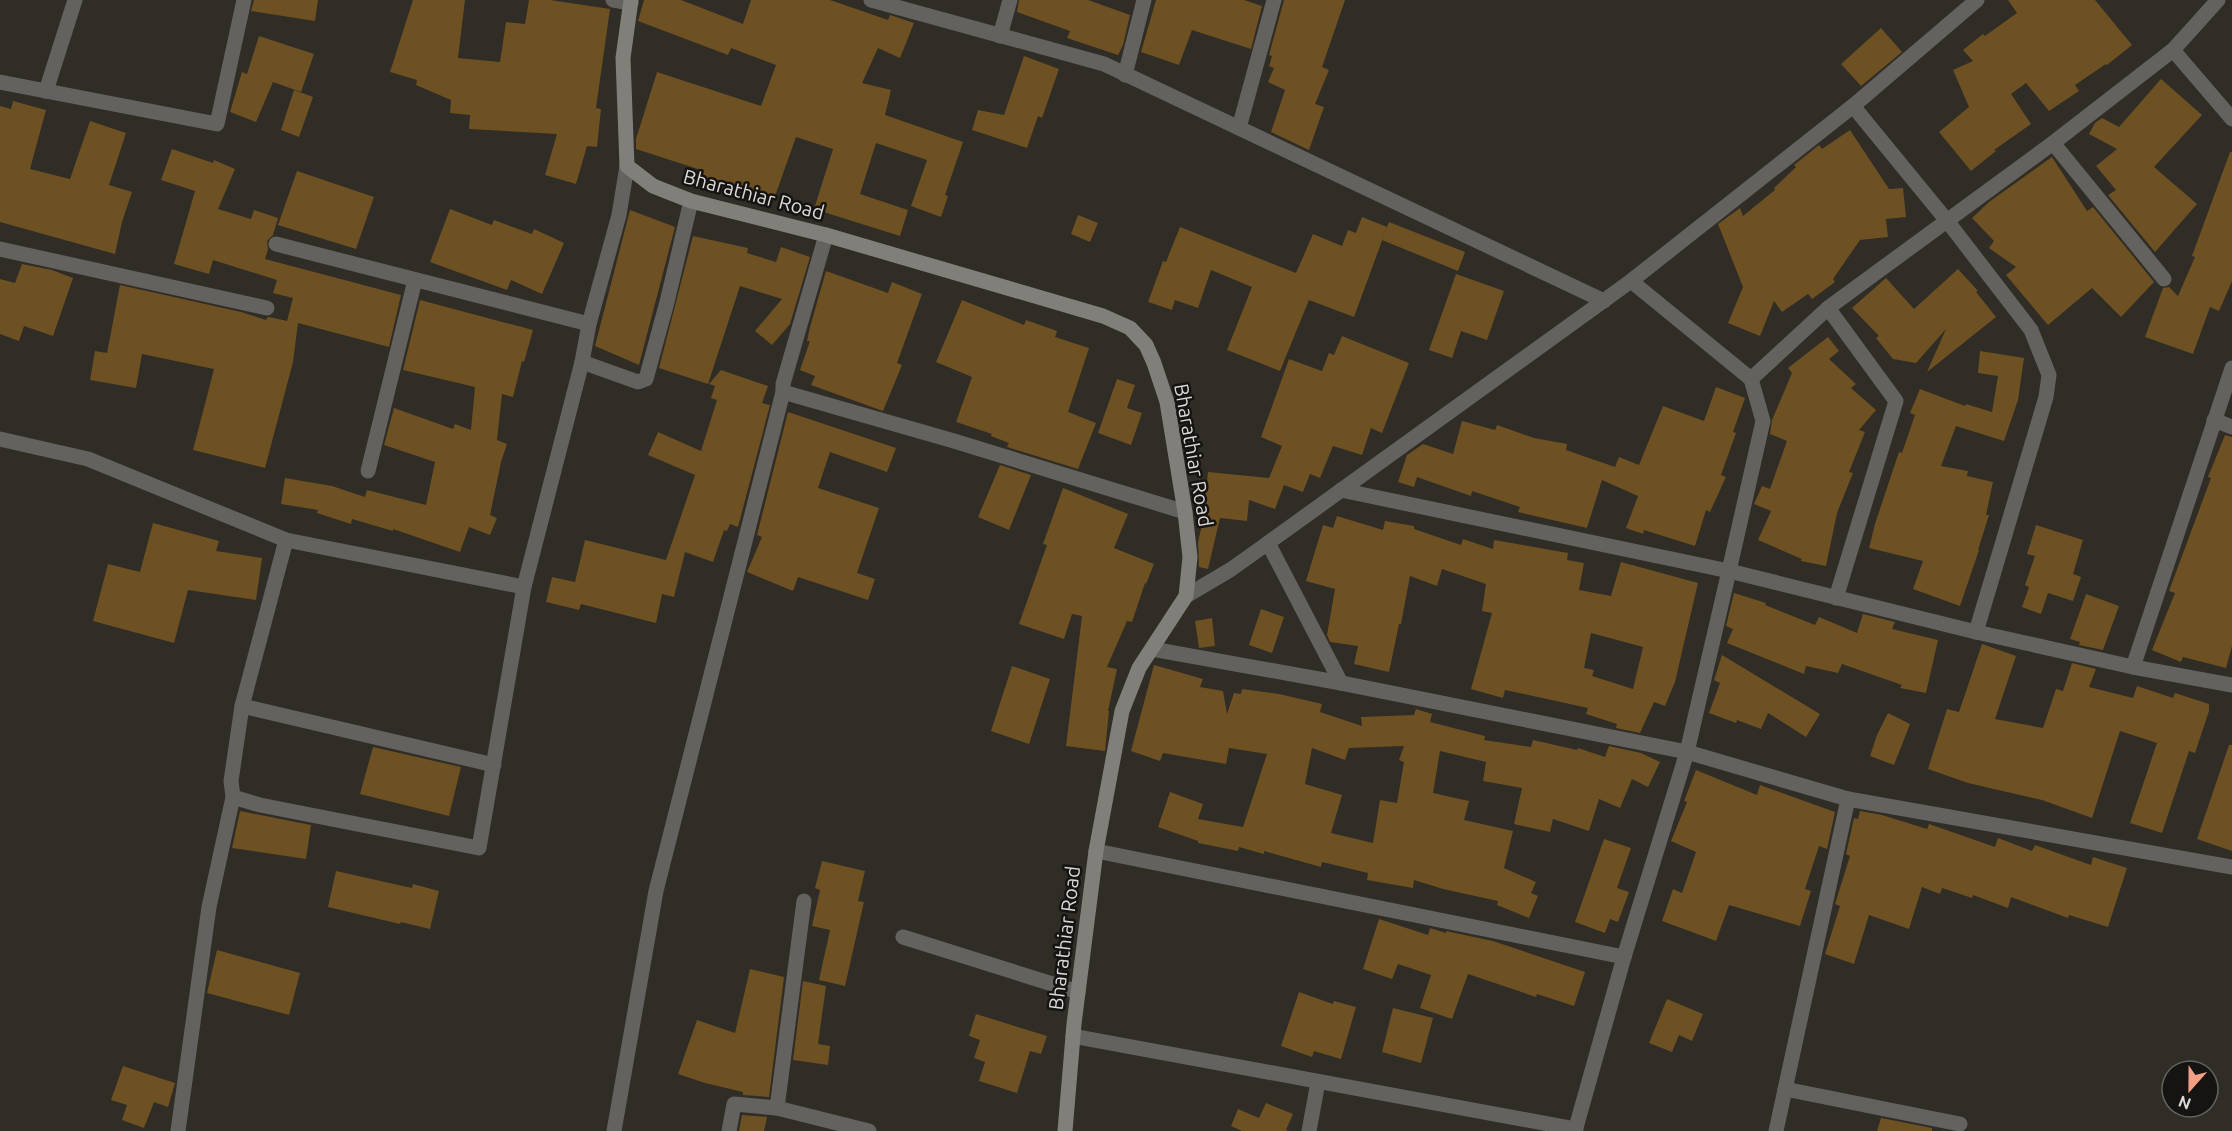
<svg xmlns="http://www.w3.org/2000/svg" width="2232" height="1131" viewBox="0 0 2232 1131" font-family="Ubuntu,sans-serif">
  <rect width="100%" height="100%" fill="#302c26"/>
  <!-- building -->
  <g fill="#6d5122" fill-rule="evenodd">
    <polygon points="254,0 318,0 315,21 251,11"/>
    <polygon points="413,0 465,0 458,58 500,62 506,22 525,24 529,0 550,0 610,9 596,108 601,109 597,147 587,146 576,184 545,175 557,134 469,129 470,115 450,113 451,100 416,85 417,80 390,72"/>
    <polygon points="644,0 681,0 743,24 751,0 830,0 888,20 890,15 914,23 900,58 878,48 862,83 891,90 885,115 963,142 945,195 948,196 941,217 911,206 927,160 876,143 860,194 908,210 900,236 814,209 833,149 796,137 774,199 738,186 737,191 698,181 701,170 636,149 636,139 657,72 761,106 776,65 731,48 728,55 638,21"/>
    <polygon points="1019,0 1088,0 1130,15 1123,45 1118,55 1067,38 1070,31 1017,12"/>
    <polygon points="1156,0 1244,0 1262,6 1251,49 1192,30 1179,65 1141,52"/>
    <polygon points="1284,0 1345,0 1322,67 1329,70 1315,104 1324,107 1309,150 1271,132 1285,90 1268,82 1274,68 1269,66 1272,56 1269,55"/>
    <polygon points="2008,0 2095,0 2132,45 2107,65 2106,64 2075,85 2079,91 2049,111 2026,83 2011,94 2031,124 1994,150 1996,151 1971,171 1939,132 1969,107 1953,70 1973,61 1963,50 1983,34 1985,36 2017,13"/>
    <polygon points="1881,28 1902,52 1861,86 1841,64"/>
    <polygon points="259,36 314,54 301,92 273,82 256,122 230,112 242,72 247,74"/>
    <polygon points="1024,56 1059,69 1042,118 1038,116 1027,148 972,130 978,110 1004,115"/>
    <polygon points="2161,79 2202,115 2154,167 2197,204 2155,252 2108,195 2116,190 2096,166 2117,149 2089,134 2095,123 2102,118 2119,127"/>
    <polygon points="294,90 313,97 299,137 281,130"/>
    <polygon points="13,101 46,110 30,169 70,179 90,121 126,133 109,185 132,192 122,222 115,254 0,222 0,106 11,109"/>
    <polygon points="1850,130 1889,189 1903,188 1906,217 1886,219 1888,237 1860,240 1833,279 1835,282 1812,299 1808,294 1782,312 1774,301 1760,336 1728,323 1743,287 1718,224 1740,208 1743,216 1775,190 1774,188 1796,167 1794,165 1819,145 1822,149"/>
    <polygon points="172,149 213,163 214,160 235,169 218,209 251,219 254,210 278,218 273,235 267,241 268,249 265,259 401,295 389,347 298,323 293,362 265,468 193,450 214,369 142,354 136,388 90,380 95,351 107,353 120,285 241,312 266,320 267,318 269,317 296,323 287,321 293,298 273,293 277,280 213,260 209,274 174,264 195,191 161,180"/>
    <polygon points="2230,152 2232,152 2232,281 2219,311 2210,307 2193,354 2145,337 2163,288 2169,287 2178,296 2195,257 2192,256"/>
    <polygon points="2052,157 2087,211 2093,207 2154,282 2121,317 2092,288 2048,325 2006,275 2016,267 1989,248 1994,241 1972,218 1989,202"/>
    <polygon points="297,171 374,197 356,249 278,225"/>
    <polygon points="450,209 492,225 494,220 532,234 534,229 564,243 542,294 511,280 507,290 430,262"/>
    <polygon points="630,210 675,227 639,365 595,346"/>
    <polygon points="1078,215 1098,223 1090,242 1071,234"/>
    <polygon points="1362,217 1387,227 1354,317 1309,300 1280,371 1227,350 1252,287 1211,270 1198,308 1175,300 1172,310 1148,302 1163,261 1166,262 1180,227 1296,273 1313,234 1342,246 1348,230 1356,233"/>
    <polygon points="1389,222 1465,252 1458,271 1382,240"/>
    <polygon points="693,236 748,248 747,253 776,262 781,247 810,257 790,324 772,345 755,331 782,299 740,286 708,384 659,368"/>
    <polygon points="22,264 52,270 73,278 53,336 24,326 19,341 0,334 0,279 15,283"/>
    <polygon points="1958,269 1978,291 1976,292 1996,317 1927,372 1946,329 1916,363 1893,359 1876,338 1879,336 1852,308 1886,278 1914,309"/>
    <polygon points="826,271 888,293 892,282 922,294 897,363 902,365 883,411 811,385 815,376 800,370 810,341 807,341 810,327"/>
    <polygon points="1456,274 1504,291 1487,340 1461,331 1452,358 1429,350"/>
    <polygon points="420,300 533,330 524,362 522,361 513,397 502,394 497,440 507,444 501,462 490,515 497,518 490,535 469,527 460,552 393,529 393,531 352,519 351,524 317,513 318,510 281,504 285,478 332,486 365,497 367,490 426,505 435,462 384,445 394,408 453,429 455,424 471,430 475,387 403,370"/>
    <polygon points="962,300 1024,325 1026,320 1057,331 1055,337 1089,348 1068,412 1096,423 1078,469 1007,447 1009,443 991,436 992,434 956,422 972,377 936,362"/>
    <polygon points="1342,336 1409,363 1382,433 1371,428 1362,455 1333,446 1320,478 1310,474 1303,492 1284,485 1275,509 1249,500 1247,521 1220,518 1208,569 1199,567 1198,542 1203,521 1208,472 1269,478 1282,446 1261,437 1289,359 1322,371 1329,353 1334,355"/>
    <polygon points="1828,337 1839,351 1829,359 1856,384 1851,388 1876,410 1859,430 1865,432 1849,472 1853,473 1837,513 1826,566 1801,561 1802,559 1758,540 1771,511 1754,504 1762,486 1770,489 1787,441 1770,434 1772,420 1792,373 1788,368"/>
    <polygon points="1980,351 2024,358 2018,400 2004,441 1956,426 1941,466 1968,471 1967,476 1993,482 1986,515 1989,515 1978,550 1979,550 1960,606 1913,589 1923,561 1869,548 1875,524 1899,452 1902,453 1915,415 1910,413 1920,389 1965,406 1966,404 1992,412 1998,376 1978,373"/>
    <polygon points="721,370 768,386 762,403 770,405 738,527 730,524 727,531 724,530 713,562 685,552 674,597 662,594 656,623 581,604 579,610 546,602 552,577 575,582 585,540 666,560 695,475 648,455 658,432 701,451 717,400 711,398 715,386 709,384"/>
    <polygon points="1117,379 1135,385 1127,408 1142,413 1131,445 1098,433"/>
    <polygon points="1716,387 1745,398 1733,432 1736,433 1721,475 1726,477 1710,512 1706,510 1695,546 1644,530 1643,534 1626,528 1638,496 1602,480 1587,528 1518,512 1520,507 1472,491 1471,496 1417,477 1414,487 1398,482 1407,455 1423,444 1453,454 1462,421 1495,430 1497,425 1534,438 1567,444 1566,450 1615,467 1619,457 1639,465 1663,406 1704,421"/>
    <polygon points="788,412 896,448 887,472 830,452 818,488 879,508 857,573 875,579 868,600 798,577 793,591 747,572 762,537 757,535"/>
    <polygon points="2225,435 2232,437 2232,646 2226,668 2183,657 2181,662 2152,650 2175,593 2169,591 2211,478 2208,477"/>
    <polygon points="1000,465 1031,475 1009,530 978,517"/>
    <polygon points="1063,488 1128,514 1114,548 1154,564 1146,584 1145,583 1132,622 1127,621 1107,667 1117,669 1108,711 1109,711 1105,751 1066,746 1082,616 1072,614 1064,639 1019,624 1047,545 1043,544"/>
    <path d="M1337,516L1383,530L1385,521L1414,526V529L1461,545L1463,539L1493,549L1494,540L1568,553L1567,560L1584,563L1579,590L1611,596L1621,562L1698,583L1675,682L1665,706L1654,702L1640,733L1616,728L1617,724L1586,714L1588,708L1505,690L1503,698L1471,689L1492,613L1482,611L1486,584L1442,569L1437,586L1410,576L1401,624H1399L1389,672L1354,664L1358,646L1330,642L1327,635L1335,589L1306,581L1323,525L1333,528ZM1591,633L1643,647L1633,689L1592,676L1594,670L1584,668Z"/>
    <polygon points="153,523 219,541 216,551 262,558 256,600 188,590 174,643 93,621 108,564 140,572"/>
    <polygon points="2036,525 2083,540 2073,574 2081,577 2073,601 2048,593 2041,614 2022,607 2029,587 2025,585 2035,556 2027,554"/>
    <polygon points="1734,593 1766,603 1765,605 1815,625 1819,617 1857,633 1863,614 1895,622 1892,629 1938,640 1926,693 1900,688 1902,685 1842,664 1838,673 1806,666 1804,674 1727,643 1733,629 1726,626"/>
    <polygon points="2086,594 2119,606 2103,650 2079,645 2080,642 2070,639"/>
    <polygon points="1261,609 1284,617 1272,653 1249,645"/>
    <polygon points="1212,618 1215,646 1199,648 1195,621"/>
    <polygon points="1982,644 2016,656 1995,719 2043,728 2056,689 2063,691 2072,663 2096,669 2089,687 2133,698 2137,686 2173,698 2175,693 2209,704 2209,711 2195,753 2189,751 2162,833 2130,823 2157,743 2120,731 2092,818 2042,800 1968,783 1928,769 1947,709 1959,712"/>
    <polygon points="1722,655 1820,714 1806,737 1768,713 1761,729 1737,720 1736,723 1709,713 1720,683 1714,680"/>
    <path d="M1154,665L1203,679L1200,687L1223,691L1227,714L1234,693L1241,694L1242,689L1279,694L1322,704L1320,712L1362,726L1361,717L1414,715L1416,709L1432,714L1430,722L1485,736L1484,740L1531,747L1533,740L1577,750L1578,748L1605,757L1609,746L1641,753L1660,762L1648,787L1632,779L1620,808L1599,799L1589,831L1553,819L1550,832L1514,824L1522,788L1483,781L1486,762L1440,751L1433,793L1469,801L1464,820L1513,831L1504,868L1536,882L1531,893L1538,896L1529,918L1497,905L1498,901L1443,889L1414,880L1413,888L1367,880L1368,873L1322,862L1321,867L1264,851V854L1239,847L1238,851L1198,843V841L1158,827L1170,792L1203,804L1198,819L1243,827L1267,754L1229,748L1226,764L1163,753L1160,761L1131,751ZM1404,746L1399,760L1404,762L1397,803L1380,800L1373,843L1331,833L1342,795L1305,784L1312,748L1345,760L1349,748Z"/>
    <polygon points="1012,666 1050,679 1029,744 991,731"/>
    <polygon points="1888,713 1910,724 1894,765 1870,756 1877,735"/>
    <polygon points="2229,745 2232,745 2232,851 2197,839"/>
    <polygon points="373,747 461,767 449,816 360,794"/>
    <polygon points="1696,770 1757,795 1760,785 1835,812 1827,849 1819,846 1805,889 1811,891 1800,926 1729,905 1716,941 1662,921 1673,889 1682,893 1696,852 1671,841 1687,802 1684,801"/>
    <polygon points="240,811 311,825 306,859 232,848"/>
    <polygon points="1860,811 1882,815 1927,829 1929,824 1995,847 1998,838 2032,851 2035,845 2091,865 2093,857 2127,868 2108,927 2069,915 2068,918 2011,897 2008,908 1973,895 1972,898 1942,888 1940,894 1922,887 1909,929 1869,915 1854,964 1825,954 1840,906 1835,904 1850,856 1846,854 1854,818 1858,819"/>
    <polygon points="1604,839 1631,848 1617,888 1629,892 1618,922 1610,919 1605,933 1575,922"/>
    <polygon points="822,861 865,871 858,901 864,902 845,986 819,980 830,930 812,926 820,890 815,888"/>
    <polygon points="336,871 412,888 413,884 439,891 430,929 401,922 400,924 328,907"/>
    <polygon points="1379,919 1428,935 1430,928 1446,933 1446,931 1493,941 1585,972 1574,1006 1537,994 1536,997 1468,974 1452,1019 1420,1008 1431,975 1398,964 1392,979 1363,969"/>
    <polygon points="217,950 300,973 289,1015 207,993"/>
    <polygon points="750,969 784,977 769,1097 743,1095 743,1092 705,1083 678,1074 697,1020 735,1033"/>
    <polygon points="803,981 826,986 818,1044 830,1046 828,1065 793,1060"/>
    <polygon points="1299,992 1333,1004 1334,1001 1356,1007 1341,1059 1314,1051 1312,1057 1281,1046"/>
    <polygon points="1667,999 1703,1014 1692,1041 1679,1035 1672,1052 1649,1043"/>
    <polygon points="1393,1008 1433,1018 1421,1063 1382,1052"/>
    <polygon points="976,1014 1047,1036 1041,1054 1030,1051 1017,1093 979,1081 985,1062 974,1058 980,1040 969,1036"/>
    <polygon points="123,1066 175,1083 168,1107 154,1102 144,1128 122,1120 127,1105 111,1100"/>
    <polygon points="1266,1103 1293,1114 1286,1130 1289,1131 1242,1131 1231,1126 1238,1109 1259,1118"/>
    <polygon points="742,1115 767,1117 764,1131 739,1131"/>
    <polygon points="1881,1118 1932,1128 1932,1131 1877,1131"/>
  </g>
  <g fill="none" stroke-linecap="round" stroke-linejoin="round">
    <!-- minor -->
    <g stroke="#63625e" stroke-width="15">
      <polyline points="613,0 631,3"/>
      <polyline points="871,0 1104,64 1604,301"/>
      <polyline points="1000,36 1010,0"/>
      <polyline points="2173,50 2232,119"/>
      <polyline points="1125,75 1144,0"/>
      <polyline points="0,82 217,124 244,0"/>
      <polyline points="46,91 75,0"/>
      <polyline points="1853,106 1948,222 2031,330 2049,375 2046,397 1976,632"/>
      <polyline points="1239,128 1274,0"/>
      <polyline points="2053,143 2164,279"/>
      <polyline points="276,244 589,324"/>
      <polyline points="0,249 267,308"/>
      <polyline points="1631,281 1751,379 1828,308 2053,143 2173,50 2218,0"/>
      <polyline points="1828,308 1896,401 1836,598"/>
      <polyline points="582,362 638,382 646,379 667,302 691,201"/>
      <polyline points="2232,368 2133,667 2232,685"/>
      <polyline points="1751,379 1763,421 1729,571 1976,632 2133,667"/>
      <polyline points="783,392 954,441 1185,512"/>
      <polyline points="2214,420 2232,427"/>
      <polyline points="0,439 88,459 286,540 524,587"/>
      <polyline points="368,471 415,280"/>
      <polyline points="1268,543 1341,683"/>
      <polyline points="1186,596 1230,570 1268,543 1631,281 1853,106 1977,0"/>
      <polyline points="1152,649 1341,683 1687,752 1848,799"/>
      <polyline points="242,706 494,765"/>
      <polyline points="233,797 260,805 479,848 524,587 582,362 589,324 619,215 627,166"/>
      <polyline points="1096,851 1624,957 1687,752 1729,571 1341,490"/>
      <polyline points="804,901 777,1108 869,1131"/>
      <polyline points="903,937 1078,992"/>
      <polyline points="1073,1036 1576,1129"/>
      <polyline points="1785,1089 1960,1124"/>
      <polyline points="178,1131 209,907 233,797 231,781 242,706 286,540"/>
      <polyline points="614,1131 656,891 783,392 783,384 826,235"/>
      <polyline points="729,1131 734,1104 777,1108"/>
      <polyline points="1309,1131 1318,1082"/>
      <polyline points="1575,1131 1624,957"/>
      <polyline points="1776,1131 1848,799 2232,867"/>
    </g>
    <!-- secondary -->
    <polyline stroke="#817f7a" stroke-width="15" points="631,0 623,58 627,166 653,186 691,201 826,235 1103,316 1130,328 1146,345 1154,363 1167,402 1185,512 1190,557 1186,596 1139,668 1122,711 1096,851 1074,1024 1065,1131"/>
  </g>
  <g text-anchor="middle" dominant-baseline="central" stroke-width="5" stroke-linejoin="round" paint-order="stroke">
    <!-- street labels -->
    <g font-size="20" fill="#dcd9d6" stroke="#161412">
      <text transform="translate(754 194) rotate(15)">Bharathiar Road</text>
      <text transform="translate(1194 455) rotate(80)">Bharathiar Road</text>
      <text transform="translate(1064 938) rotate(-83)">Bharathiar Road</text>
    </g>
  </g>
  <!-- north arrow -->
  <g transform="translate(2190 1089) rotate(201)"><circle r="28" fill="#161412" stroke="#656360" stroke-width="1.5"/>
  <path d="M0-4.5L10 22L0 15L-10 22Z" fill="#f49e86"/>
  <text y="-9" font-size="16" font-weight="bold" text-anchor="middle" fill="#dcd9d6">N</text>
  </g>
</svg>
